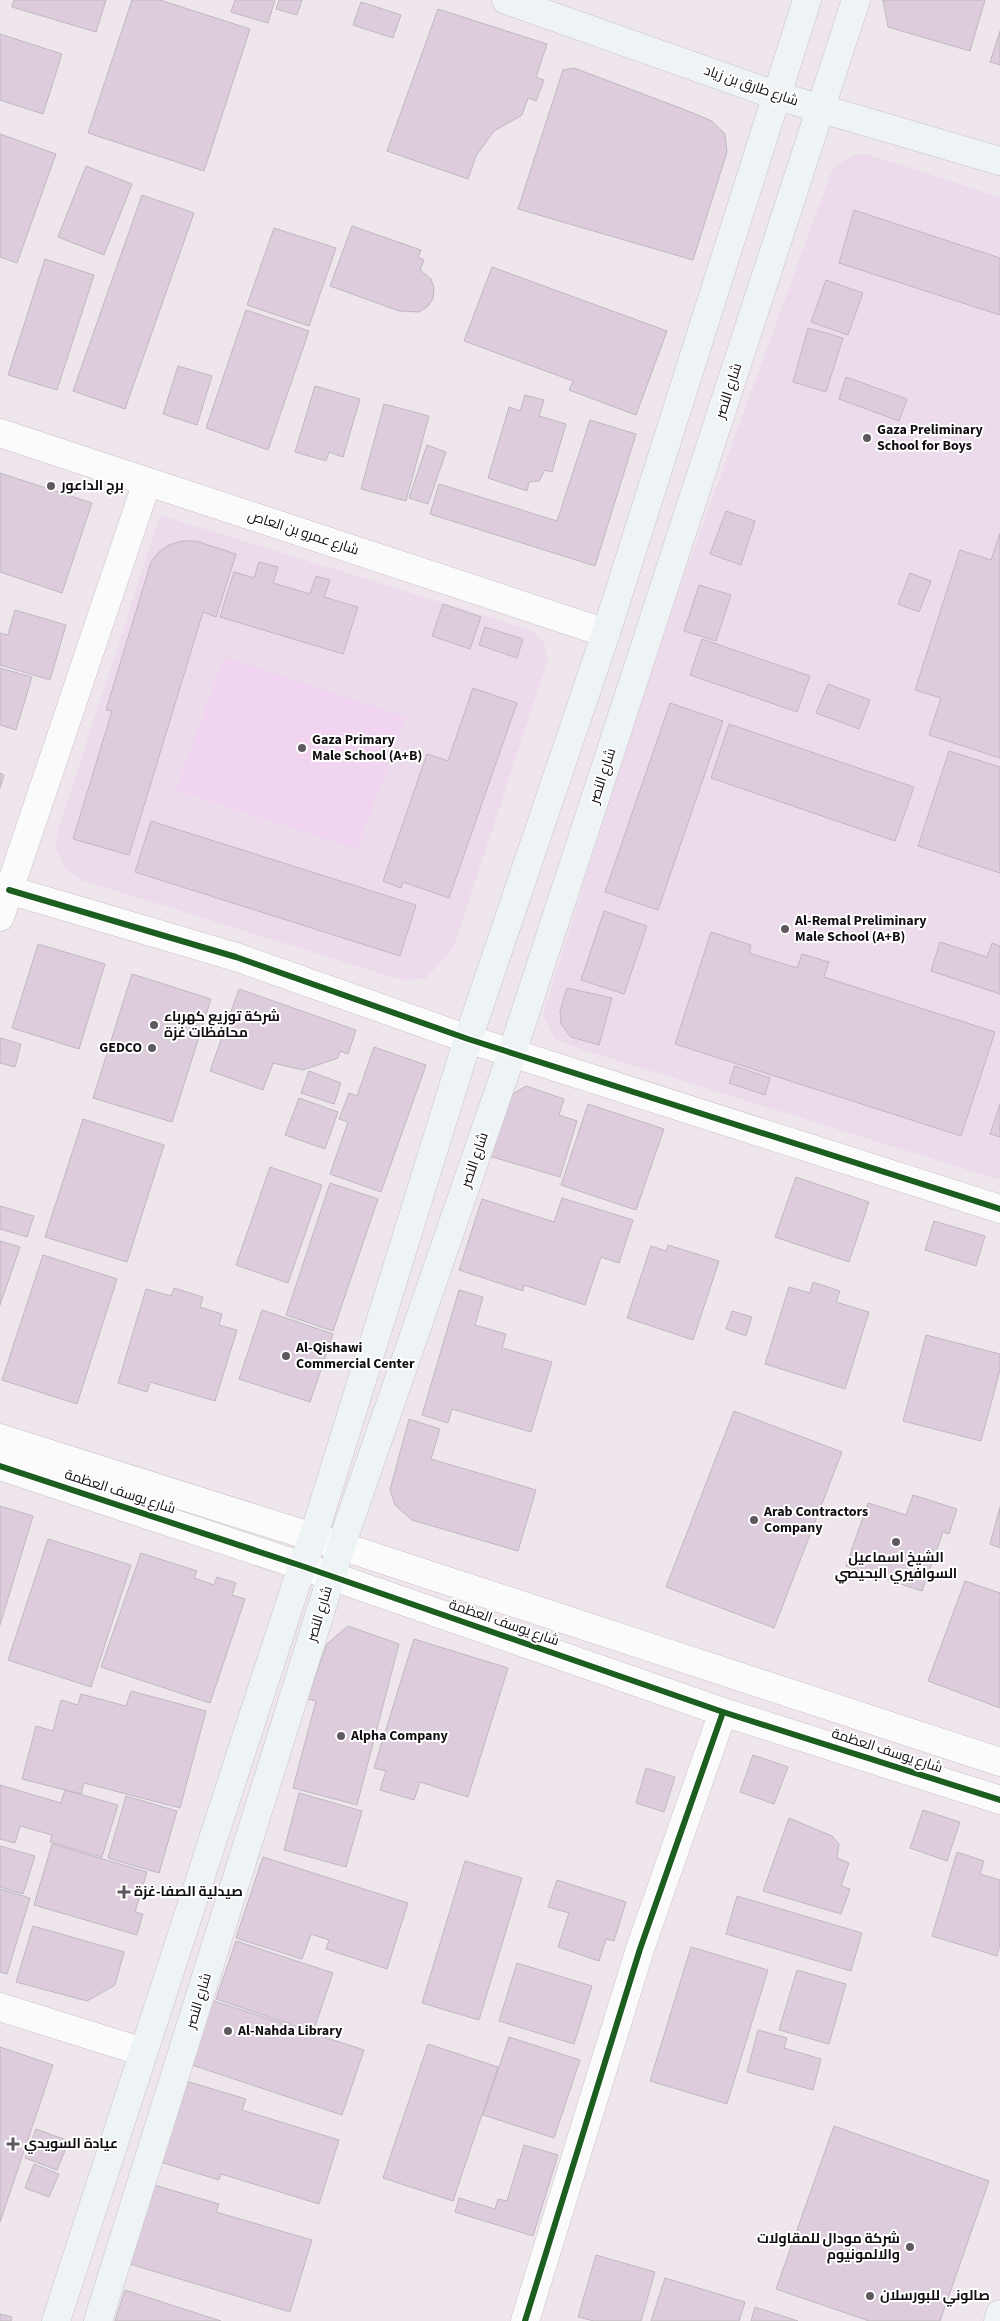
<svg xmlns="http://www.w3.org/2000/svg" width="1000" height="2321" viewBox="0 0 1000 2321" font-family="'Source Sans 3',Cairo,sans-serif">
  <rect width="100%" height="100%" fill="#eee5ed"/>
  <!-- built -->
  <g fill="#ecdceb">
    <polygon points="855,155 869,155 1000,197 1000,1180 584,1050 555,1039 543,1015 647,678 830,175 837,164"/>
    <polygon points="160,515 531,630 544,643 548,661 453,948 426,978 405,981 81,880 65,868 56,850 57,834"/>
  </g>
  <!-- green -->
  <polygon fill="#f1d4ef" points="224,657 406,717 357,849 176,790"/>
  <!-- building -->
  <g fill="#ddcddc" stroke="#bfb8be">
    <polygon points="14,0 106,0 96,32 12,7"/>
    <polygon points="132,0 160,0 250,29 204,171 88,133"/>
    <polygon points="235,0 275,0 268,23 231,12"/>
    <polygon points="279,0 302,0 297,15 276,9"/>
    <polygon points="883,0 985,0 970,51 888,27"/>
    <polygon points="361,2 401,15 393,38 353,25"/>
    <polygon points="438,9 547,44 536,77 544,80 536,101 528,98 522,115 494,131 476,156 468,179 387,151"/>
    <polygon points="1000,31 1000,65 990,62"/>
    <polygon points="0,34 62,54 43,114 0,100"/>
    <polygon points="574,68 683,109 712,121 725,134 727,152 693,260 518,209 563,70"/>
    <polygon points="0,134 56,154 17,263 0,257"/>
    <polygon points="86,166 132,184 104,255 58,237"/>
    <polygon points="142,195 194,213 125,409 73,391"/>
    <polygon points="854,210 1000,258 1000,315 839,263"/>
    <polygon points="352,226 421,250 418,257 424,260 420,270 431,279 434,288 433,299 427,307 419,312 399,311 330,286"/>
    <polygon points="274,228 336,248 309,326 247,305"/>
    <polygon points="45,259 94,275 57,390 8,375"/>
    <polygon points="492,267 667,331 636,415 569,390 573,381 464,341"/>
    <polygon points="826,280 863,293 848,335 811,322"/>
    <polygon points="246,310 309,331 268,450 206,428"/>
    <polygon points="808,328 843,338 826,392 793,382"/>
    <polygon points="178,366 212,376 197,425 163,414"/>
    <polygon points="846,377 907,399 899,421 839,399"/>
    <polygon points="315,386 360,399 343,457 329,452 326,461 295,452"/>
    <polygon points="525,395 544,400 539,416 566,424 552,472 545,470 539,481 529,482 527,491 488,478 509,407 520,411"/>
    <polygon points="384,404 429,416 406,501 361,489"/>
    <polygon points="590,420 636,434 595,566 430,514 439,484 557,521"/>
    <polygon points="427,445 446,452 428,504 409,498"/>
    <polygon points="0,473 92,503 62,593 0,572"/>
    <polygon points="726,511 755,521 741,565 710,554"/>
    <polygon points="1000,533 1000,758 929,735 941,698 915,690 960,550 991,560"/>
    <polygon points="182,541 196,541 236,554 216,617 203,612 129,855 73,839 112,711 106,710 151,562 159,552 169,545"/>
    <polygon points="259,562 278,567 273,583 310,594 316,576 330,580 324,597 358,607 343,654 220,617 234,572 254,578"/>
    <polygon points="910,573 931,581 919,612 898,604"/>
    <polygon points="699,585 731,595 716,641 684,631"/>
    <polygon points="443,604 481,617 470,649 432,636"/>
    <polygon points="15,610 66,625 50,680 0,665 0,633 8,635"/>
    <polygon points="485,627 523,639 517,658 479,645"/>
    <polygon points="702,639 810,676 797,712 690,675"/>
    <polygon points="0,668 32,677 16,730 0,725"/>
    <polygon points="828,684 870,700 859,729 816,713"/>
    <polygon points="473,688 517,703 449,898 403,882 401,888 383,881 427,754 448,761"/>
    <polygon points="670,703 723,721 658,910 605,892"/>
    <polygon points="729,724 914,787 895,841 711,778"/>
    <polygon points="949,751 1000,767 1000,873 918,846"/>
    <polygon points="0,773 4,775 0,788"/>
    <polygon points="151,821 416,905 400,956 135,872"/>
    <polygon points="604,911 647,926 624,994 581,980"/>
    <polygon points="711,932 751,945 749,953 797,968 802,954 829,962 824,977 995,1032 961,1136 675,1044"/>
    <polygon points="940,942 987,957 992,943 1000,946 1000,994 931,971"/>
    <polygon points="38,944 105,964 79,1049 12,1028"/>
    <polygon points="132,974 211,999 172,1122 93,1098"/>
    <polygon points="567,988 612,998 599,1045 571,1037 561,1024 560,1011"/>
    <polygon points="239,989 356,1030 348,1054 340,1051 338,1058 303,1070 273,1063 263,1090 210,1071"/>
    <polygon points="0,1038 21,1044 15,1067 0,1063"/>
    <polygon points="374,1047 426,1065 381,1192 330,1174 348,1122 339,1119 349,1093 357,1096"/>
    <polygon points="735,1066 770,1078 765,1095 729,1083"/>
    <polygon points="309,1071 341,1083 334,1104 301,1093"/>
    <polygon points="526,1086 564,1099 559,1115 577,1121 560,1177 489,1156 504,1099"/>
    <polygon points="299,1098 338,1112 325,1149 285,1135"/>
    <polygon points="588,1104 664,1129 636,1210 561,1185"/>
    <polygon points="1000,1104 1000,1137 990,1134"/>
    <polygon points="83,1119 164,1145 127,1262 45,1237"/>
    <polygon points="270,1167 322,1185 288,1283 236,1265"/>
    <polygon points="796,1177 869,1202 849,1262 775,1237"/>
    <polygon points="330,1183 378,1199 333,1331 286,1315"/>
    <polygon points="562,1198 633,1220 619,1263 601,1257 585,1305 524,1285 523,1291 459,1270 482,1199 554,1222"/>
    <polygon points="0,1206 34,1216 27,1237 0,1229"/>
    <polygon points="934,1221 985,1236 976,1266 925,1250"/>
    <polygon points="0,1241 20,1247 0,1305"/>
    <polygon points="668,1245 719,1261 693,1340 627,1318 651,1246 666,1251"/>
    <polygon points="43,1255 117,1279 77,1404 2,1380"/>
    <polygon points="813,1282 840,1291 836,1302 869,1312 845,1389 765,1364 789,1287 810,1293"/>
    <polygon points="174,1288 203,1297 200,1307 222,1314 219,1325 237,1330 215,1401 150,1382 147,1392 118,1383 146,1289 171,1296"/>
    <polygon points="459,1290 483,1297 475,1325 506,1334 502,1348 552,1362 531,1432 452,1409 448,1423 422,1415"/>
    <polygon points="262,1310 333,1334 310,1402 239,1379"/>
    <polygon points="732,1311 752,1317 746,1336 726,1329"/>
    <polygon points="926,1335 1000,1354 1000,1370 981,1441 903,1421"/>
    <polygon points="734,1411 842,1452 774,1628 666,1587"/>
    <polygon points="409,1419 440,1429 431,1459 536,1490 518,1551 412,1520 395,1505 390,1490"/>
    <polygon points="913,1495 957,1509 949,1534 943,1532 922,1591 846,1566 868,1503 906,1515"/>
    <polygon points="0,1506 33,1516 0,1625"/>
    <polygon points="1000,1507 1000,1548 990,1544"/>
    <polygon points="48,1539 131,1565 91,1687 8,1660"/>
    <polygon points="141,1553 197,1571 194,1578 214,1585 217,1577 236,1583 232,1595 245,1599 210,1703 101,1667"/>
    <polygon points="965,1581 1000,1593 1000,1708 928,1681"/>
    <polygon points="348,1626 399,1644 357,1805 293,1788 316,1701 307,1699 327,1644"/>
    <polygon points="414,1639 508,1668 468,1797 420,1782 414,1800 380,1790 386,1771 374,1768"/>
    <polygon points="131,1691 206,1711 180,1808 84,1783 81,1794 22,1779 36,1726 53,1731 61,1700 78,1705 81,1694 126,1706"/>
    <polygon points="753,1755 788,1767 774,1804 740,1792"/>
    <polygon points="646,1768 675,1777 664,1812 636,1803"/>
    <polygon points="0,1785 61,1803 65,1790 118,1805 102,1857 50,1842 52,1835 20,1826 15,1843 0,1839"/>
    <polygon points="299,1793 362,1811 346,1867 284,1850"/>
    <polygon points="126,1796 177,1811 159,1873 108,1858"/>
    <polygon points="923,1810 960,1822 947,1861 910,1848"/>
    <polygon points="789,1818 832,1836 839,1844 837,1858 849,1863 841,1886 850,1889 841,1914 763,1891"/>
    <polygon points="52,1844 147,1872 135,1912 143,1914 137,1935 34,1905"/>
    <polygon points="0,1846 35,1856 23,1894 0,1887"/>
    <polygon points="957,1852 984,1861 980,1874 1000,1880 1000,1944 997,1956 932,1936"/>
    <polygon points="263,1857 408,1903 387,1969 326,1949 329,1940 311,1934 302,1959 236,1938"/>
    <polygon points="465,1861 522,1878 479,2020 422,2003"/>
    <polygon points="557,1880 626,1902 614,1941 606,1939 599,1961 558,1947 569,1913 548,1907"/>
    <polygon points="0,1889 30,1898 7,1974 0,1972"/>
    <polygon points="737,1896 862,1933 851,1971 726,1934"/>
    <polygon points="33,1926 124,1952 115,1985 87,2001 16,1982"/>
    <polygon points="236,1941 333,1973 313,2032 216,1999"/>
    <polygon points="691,1947 768,1970 727,2104 650,2081"/>
    <polygon points="517,1963 592,1986 574,2044 499,2021"/>
    <polygon points="797,1970 846,1984 829,2044 779,2030"/>
    <polygon points="205,1998 364,2050 342,2115 183,2062"/>
    <polygon points="758,2030 787,2038 784,2048 821,2059 813,2090 747,2072"/>
    <polygon points="509,2037 580,2060 554,2138 483,2115"/>
    <polygon points="428,2044 498,2067 453,2201 383,2178"/>
    <polygon points="0,2047 53,2065 0,2222"/>
    <polygon points="179,2079 246,2099 242,2110 339,2140 319,2204 221,2174 219,2180 154,2160"/>
    <polygon points="834,2126 989,2181 940,2321 869,2321 776,2289"/>
    <polygon points="36,2129 69,2141 57,2170 25,2158"/>
    <polygon points="524,2145 558,2155 533,2236 455,2212 459,2198 495,2209 498,2199 507,2201"/>
    <polygon points="34,2164 59,2174 49,2197 25,2188"/>
    <polygon points="147,2183 219,2204 216,2212 312,2240 290,2312 123,2262"/>
    <polygon points="596,2255 655,2272 641,2321 594,2321 578,2317"/>
    <polygon points="665,2278 745,2302 739,2321 651,2321"/>
    <polygon points="125,2290 221,2321 115,2321"/>
    <polygon points="755,2307 798,2321 751,2321"/>
    <polygon points="0,2314 12,2317 11,2321 0,2321"/>
  </g>
  <g fill="none" stroke-linecap="round" stroke-linejoin="round">
    <!-- minor casing -->
    <g stroke="#c9c1c8" stroke-width="29">
      <g id="minor">
        <polyline points="0,433 606,633"/>
        <polyline points="9,890 236,957 468,1039 1000,1209"/>
        <polyline points="0,917 147,482"/>
        <polyline points="0,2007 143,2052"/>
        <polyline points="525,2321 640,1949 723,1712"/>
      </g>
    </g>
    <!-- tertiary casing -->
    <g stroke="#c9c1c8" stroke-width="29">
      <g id="tertiary">
        <polyline points="0,1438 341,1546 1000,1762"/>
        <polyline points="0,1466 302,1566 723,1712 1000,1800"/>
      </g>
    </g>
    <!-- secondary casing -->
    <g stroke="#c9c1c8" stroke-width="29">
      <g id="secondary">
        <polyline points="506,0 778,96 1000,161"/>
        <polyline points="56,2321 302,1566 313,1538 468,1039 606,633 807,0"/>
        <polyline points="98,2321 341,1546 512,1053 856,0"/>
        <polyline points="998,2321 1000,2314"/>
      </g>
    </g>
    <!-- minor -->
    <use href="#minor" stroke="#fcfbfc" stroke-width="28"/>
    <!-- tertiary -->
    <use href="#tertiary" stroke="#fcfbfc" stroke-width="28"/>
    <!-- secondary -->
    <use href="#secondary" stroke="#eef3f6" stroke-width="28"/>
    <!-- cycleway casing -->
    <g stroke="#fff" stroke-width="9">
      <g id="cycleway">
        <polyline points="9,890 236,957 468,1039 1000,1209"/>
        <polyline points="0,1466 302,1566 723,1712 1000,1800"/>
        <polyline points="525,2321 640,1949 723,1712"/>
      </g>
    </g>
    <!-- cycleway -->
    <use href="#cycleway" stroke="#1b5e20" stroke-width="6"/>
  </g>
  <!-- markers -->
  <g fill="#5f595f" stroke="#fff" stroke-width="2">
    <circle cx="867" cy="438" r="5"/>
    <circle cx="51" cy="486" r="5"/>
    <circle cx="302" cy="748" r="5"/>
    <circle cx="785" cy="929" r="5"/>
    <circle cx="154" cy="1025" r="5"/>
    <circle cx="152" cy="1048" r="5"/>
    <circle cx="286" cy="1356" r="5"/>
    <circle cx="754" cy="1520" r="5"/>
    <circle cx="896" cy="1542" r="5"/>
    <circle cx="341" cy="1736" r="5"/>
    <path d="M121.5 1884.5h5v5h5v5h-5v5h-5v-5h-5v-5h5z"/>
    <circle cx="228" cy="2031" r="5"/>
    <path d="M10.5 2136.5h5v5h5v5h-5v5h-5v-5h-5v-5h5z"/>
    <circle cx="910" cy="2247" r="5"/>
    <circle cx="870" cy="2296" r="5"/>
  </g>
  <g text-anchor="middle" dominant-baseline="central" stroke-width="4" stroke-linejoin="round" paint-order="stroke">
    <!-- street labels -->
    <g font-size="14" fill="#120d12" stroke="#fff">
      <text transform="translate(751 86) rotate(19)">شارع طارق بن زياد</text>
      <text transform="translate(729 391) rotate(-72)">شارع النصر</text>
      <text transform="translate(303 533) rotate(18)">شارع عمرو بن العاص</text>
      <text transform="translate(603 776) rotate(-72)">شارع النصر</text>
      <text transform="translate(475 1160) rotate(-71)">شارع النصر</text>
      <text transform="translate(120 1492) rotate(18)">شارع يوسف العظمة</text>
      <text transform="translate(320 1614) rotate(-73)">شارع النصر</text>
      <text transform="translate(504 1623) rotate(19)">شارع يوسف العظمة</text>
      <text transform="translate(887 1751) rotate(18)">شارع يوسف العظمة</text>
      <text transform="translate(199 2001) rotate(-73)">شارع النصر</text>
    </g>
    <!-- poi labels -->
    <g font-size="14" font-weight="bold" fill="#120d12" stroke="#fff" text-anchor="start">
      <text x="877" y="430">Gaza Preliminary<tspan x="877" dy="16">School for Boys</tspan></text>
      <text x="61" y="486">برج الداعور</text>
      <text x="312" y="740">Gaza Primary<tspan x="312" dy="16">Male School (A+B)</tspan></text>
      <text x="795" y="921">Al-Remal Preliminary<tspan x="795" dy="16">Male School (A+B)</tspan></text>
      <text x="164" y="1017">شركة توزيع كهرباء<tspan x="164" dy="16">محافظات غزة</tspan></text>
      <text x="142" y="1048" text-anchor="end">GEDCO</text>
      <text x="296" y="1348">Al-Qishawi<tspan x="296" dy="16">Commercial Center</tspan></text>
      <text x="764" y="1512">Arab Contractors<tspan x="764" dy="16">Company</tspan></text>
      <text x="896" y="1558" text-anchor="middle">الشيخ اسماعيل<tspan x="896" dy="16">السوافيري البحيصي</tspan></text>
      <text x="351" y="1736">Alpha Company</text>
      <text x="134" y="1892">صيدلية الصفا-غزة</text>
      <text x="238" y="2031">Al-Nahda Library</text>
      <text x="24" y="2144">عيادة السويدي</text>
      <text x="900" y="2239" text-anchor="end">شركة مودال للمقاولات<tspan x="900" dy="16">والالمونيوم</tspan></text>
      <text x="880" y="2296">صالوني للبورسلان</text>
    </g>
  </g>
</svg>
